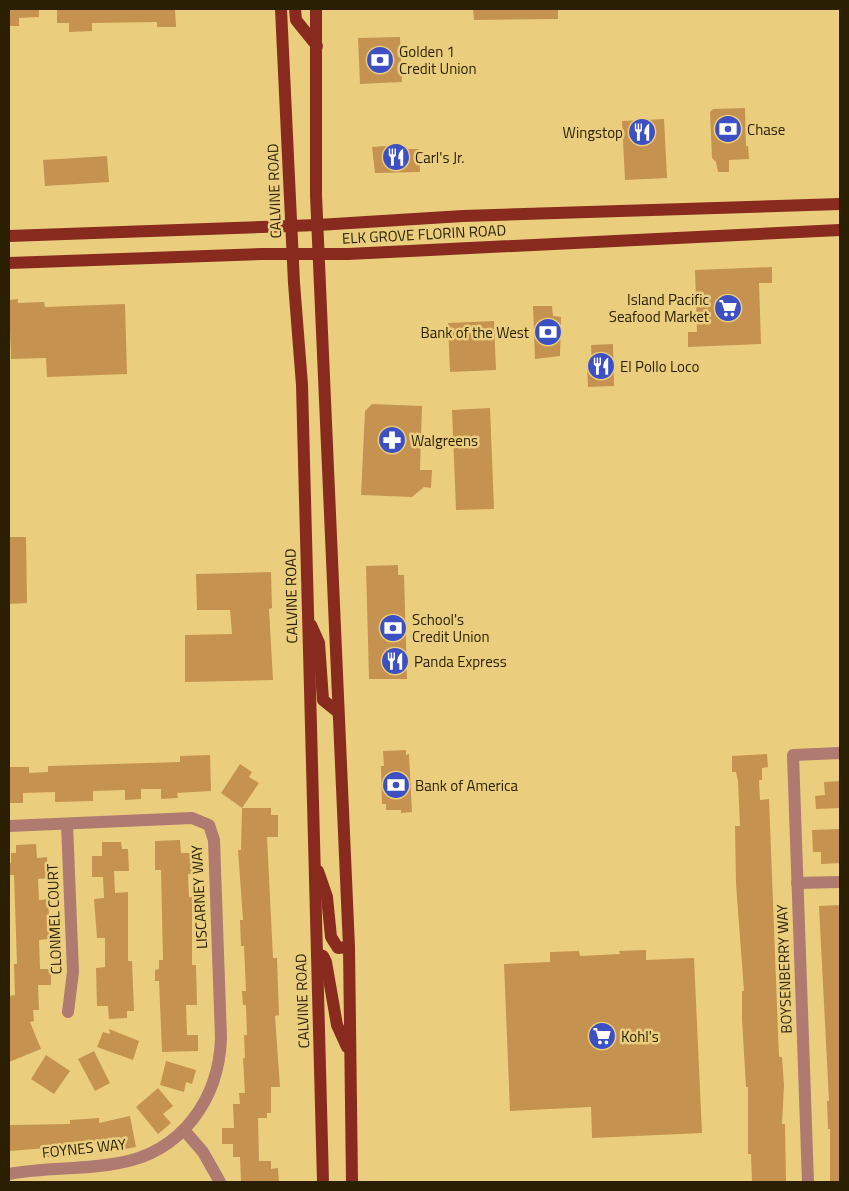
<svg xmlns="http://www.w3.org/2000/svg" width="849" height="1191" viewBox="0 0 849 1191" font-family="'Titillium Web',sans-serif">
  <rect width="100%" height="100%" fill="#eace7e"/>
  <!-- building -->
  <g fill="#c69250">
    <polygon points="9,9 39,9 39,17 19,18 19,26 9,26"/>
    <polygon points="57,9 175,9 176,27 157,27 157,22 92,23 92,31 69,32 69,23 57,23"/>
    <polygon points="473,9 558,9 558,19 474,20"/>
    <polygon points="400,37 402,82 360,84 358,38"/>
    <polygon points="745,108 746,146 748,146 749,159 729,160 729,172 718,172 716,162 712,158 710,112 713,109"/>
    <polygon points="664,119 667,178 625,180 622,121"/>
    <polygon points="399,145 400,149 419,149 420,172 375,173 372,147"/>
    <polygon points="107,156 109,182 45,186 43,160"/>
    <polygon points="772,267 772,283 759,283 761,344 688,347 688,332 697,332 695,270"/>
    <polygon points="18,299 18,303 44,302 45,307 125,304 127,374 47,377 46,358 11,359 9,300"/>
    <polygon points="533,306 552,306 553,316 561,317 560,356 535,359"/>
    <polygon points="494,321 496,370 450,372 448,323"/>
    <polygon points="613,344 614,386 588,387 587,366 592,366 591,345"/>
    <polygon points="372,404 422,406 420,470 432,470 431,488 424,487 412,497 361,495 365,411"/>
    <polygon points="490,408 494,509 456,510 452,410"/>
    <polygon points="9,537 26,537 27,603 9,604"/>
    <polygon points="398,565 398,575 404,575 407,679 369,679 366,566"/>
    <polygon points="271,572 272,608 269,609 273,680 185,682 185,635 232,634 230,610 197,610 196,574"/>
    <polygon points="406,750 406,755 409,754 412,812 401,813 401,810 386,810 386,804 382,804 381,766 384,766 383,751"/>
    <polygon points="767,754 768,767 762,768 762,780 759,780 760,800 769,799 779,1057 782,1057 784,1085 782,1124 785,1124 786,1182 752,1182 751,1154 748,1154 748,1087 746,1087 742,1019 742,991 744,991 736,884 735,826 740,826 738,781 736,772 732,772 732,756"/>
    <polygon points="210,755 211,791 177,793 178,798 161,799 161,789 141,789 141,799 125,800 125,790 93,791 93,801 55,802 55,792 23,793 23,803 9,803 9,767 29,767 29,773 48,772 48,766 180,762 180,756"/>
    <polygon points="240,764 252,772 249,777 259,783 242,808 271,808 271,815 278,815 278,837 267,837 273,958 277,958 279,1015 275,1016 280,1087 271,1087 271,1113 267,1113 267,1118 258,1118 259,1161 271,1161 271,1169 278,1168 279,1182 241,1182 240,1157 233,1157 233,1144 222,1144 222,1128 234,1128 233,1104 240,1104 239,1093 245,1093 243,1058 245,1058 244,1035 247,1035 246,1005 243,1005 242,991 246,991 244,946 241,946 240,920 243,920 238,850 241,850 242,808 221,793"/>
    <polygon points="840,781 840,808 816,809 815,796 825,795 824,782"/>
    <polygon points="840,829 840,863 821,864 821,852 813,852 812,830"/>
    <polygon points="180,840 181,853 192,853 192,874 188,874 189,897 192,897 192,965 196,965 197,1005 186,1005 187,1035 198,1035 198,1051 162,1052 159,981 155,981 155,970 159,969 159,960 163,960 161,870 155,870 155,841"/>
    <polygon points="102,842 121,842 122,849 128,849 129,871 114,871 115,893 128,892 128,961 132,961 134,1011 127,1011 127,1018 109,1019 108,1006 97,1006 96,968 105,967 105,938 97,938 94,899 104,898 103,877 92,877 92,856 102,856"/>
    <polygon points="36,844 37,858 47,857 48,878 38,879 39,900 48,899 49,916 49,939 39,940 40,969 51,969 51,985 38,985 39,1010 33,1010 34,1021 30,1022 41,1049 9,1062 9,996 15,995 14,964 17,964 14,875 9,875 9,863 11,863 11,853 16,853 16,845"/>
    <polygon points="840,905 840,1182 830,1182 830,1129 828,1129 827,1101 829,1101 819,906"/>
    <polygon points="646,950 646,960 694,958 702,1133 592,1138 591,1107 510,1111 504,964 550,962 550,952 579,951 580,956 620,954 619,951"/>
    <polygon points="109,1029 139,1041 133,1060 97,1047 103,1032 110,1034"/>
    <polygon points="94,1051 110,1083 95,1091 78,1059"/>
    <polygon points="46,1055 70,1071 54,1094 31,1079"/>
    <polygon points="166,1061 196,1070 192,1084 186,1082 184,1092 160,1085"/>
    <polygon points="158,1088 173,1106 163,1114 171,1123 158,1134 136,1107"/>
    <polygon points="130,1116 136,1147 125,1149 124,1146 110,1149 109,1143 88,1145 88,1155 47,1157 47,1148 9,1151 9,1125 70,1124 70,1120 99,1118 99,1123"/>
  </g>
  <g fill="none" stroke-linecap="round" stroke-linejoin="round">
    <!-- minor -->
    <g stroke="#af7a70" stroke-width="12">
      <polyline points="67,824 73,972 68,1012"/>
      <path d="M9,826L192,818L209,825L214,840L221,1038C219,1099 182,1152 119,1163C84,1170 45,1167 9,1174"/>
      <polyline points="797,883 840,882"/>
      <polyline points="184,1130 203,1152 220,1182"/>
      <polyline points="808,1182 793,755 840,753"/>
    </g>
    <!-- major -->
    <g stroke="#882b1e" stroke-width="12">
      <polyline points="281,9 294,283 302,385 323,1182"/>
      <polyline points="295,9 296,20 317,46"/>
      <polyline points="316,9 316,195 349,947 352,1182"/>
      <polyline points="9,236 318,225 463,216 840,204"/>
      <polyline points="9,263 262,254 348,254 840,230"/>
      <polyline points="311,625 319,643 323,700 338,712"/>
      <polyline points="318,871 327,897 331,937 338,948 349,947"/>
      <polyline points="317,954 323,956 326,962 337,1025 347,1047"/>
    </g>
  </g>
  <!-- icons -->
  <defs>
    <g id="bank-disc" transform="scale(1.4375)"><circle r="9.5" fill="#3c50c3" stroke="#eace7e"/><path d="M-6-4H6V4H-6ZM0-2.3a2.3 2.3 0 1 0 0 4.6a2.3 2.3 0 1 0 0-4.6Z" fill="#fff"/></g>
    <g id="restaurant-disc" transform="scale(1.4375)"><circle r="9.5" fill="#3c50c3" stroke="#eace7e"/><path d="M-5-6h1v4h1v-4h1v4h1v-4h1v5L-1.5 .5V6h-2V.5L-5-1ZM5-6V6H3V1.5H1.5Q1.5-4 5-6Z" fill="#fff"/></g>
    <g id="supermarket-disc" transform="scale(1.4375)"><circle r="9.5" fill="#3c50c3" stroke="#eace7e"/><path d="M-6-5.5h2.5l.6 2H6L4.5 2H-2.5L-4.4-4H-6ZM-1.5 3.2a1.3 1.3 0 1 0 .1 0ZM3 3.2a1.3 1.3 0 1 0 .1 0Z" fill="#fff"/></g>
    <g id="pharmacy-disc" transform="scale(1.4375)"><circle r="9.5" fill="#3c50c3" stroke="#eace7e"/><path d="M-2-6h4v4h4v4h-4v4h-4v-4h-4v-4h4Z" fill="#fff"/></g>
  </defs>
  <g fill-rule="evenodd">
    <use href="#bank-disc" x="380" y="60"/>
    <use href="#bank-disc" x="728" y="129"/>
    <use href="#restaurant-disc" x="642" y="132"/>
    <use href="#restaurant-disc" x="396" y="157"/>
    <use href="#supermarket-disc" x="728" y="308"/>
    <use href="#bank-disc" x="548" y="332"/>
    <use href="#restaurant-disc" x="601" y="366"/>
    <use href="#pharmacy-disc" x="392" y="440"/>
    <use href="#bank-disc" x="393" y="628"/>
    <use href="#restaurant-disc" x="395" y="661"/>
    <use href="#bank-disc" x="396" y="785"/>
    <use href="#supermarket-disc" x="602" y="1036"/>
  </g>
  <g text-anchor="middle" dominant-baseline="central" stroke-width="5" stroke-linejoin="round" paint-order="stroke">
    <!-- poi labels -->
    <g font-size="15" fill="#2a1f00" stroke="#eace7e" text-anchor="start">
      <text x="399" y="51">Golden 1<tspan x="399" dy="17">Credit Union</tspan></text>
      <text x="747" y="129">Chase</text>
      <text x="623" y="132" text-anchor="end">Wingstop</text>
      <text x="415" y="157">Carl's Jr.</text>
      <text x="709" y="299" text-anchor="end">Island Pacific<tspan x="709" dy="17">Seafood Market</tspan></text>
      <text x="529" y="332" text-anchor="end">Bank of the West</text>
      <text x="620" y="366">El Pollo Loco</text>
      <text x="411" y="440">Walgreens</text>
      <text x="412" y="619">School's<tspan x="412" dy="17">Credit Union</tspan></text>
      <text x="414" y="661">Panda Express</text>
      <text x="415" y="785">Bank of America</text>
      <text x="621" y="1036">Kohl's</text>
    </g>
    <!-- street labels -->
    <g font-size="15" fill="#2a1f00" stroke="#eace7e">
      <text transform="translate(274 191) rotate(-92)">CALVINE ROAD</text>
      <text transform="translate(424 234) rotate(-3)">ELK GROVE FLORIN ROAD</text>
      <text transform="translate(291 596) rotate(-91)">CALVINE ROAD</text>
      <text transform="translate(199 897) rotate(-93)">LISCARNEY WAY</text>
      <text transform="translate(54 919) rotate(-92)">CLONMEL COURT</text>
      <text transform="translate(784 969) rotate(-92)">BOYSENBERRY WAY</text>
      <text transform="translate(302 1001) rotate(-92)">CALVINE ROAD</text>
      <text transform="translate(84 1148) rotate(-6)">FOYNES WAY</text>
    </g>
  </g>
  <!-- border -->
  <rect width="849" height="1191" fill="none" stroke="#2a1f00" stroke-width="20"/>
</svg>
